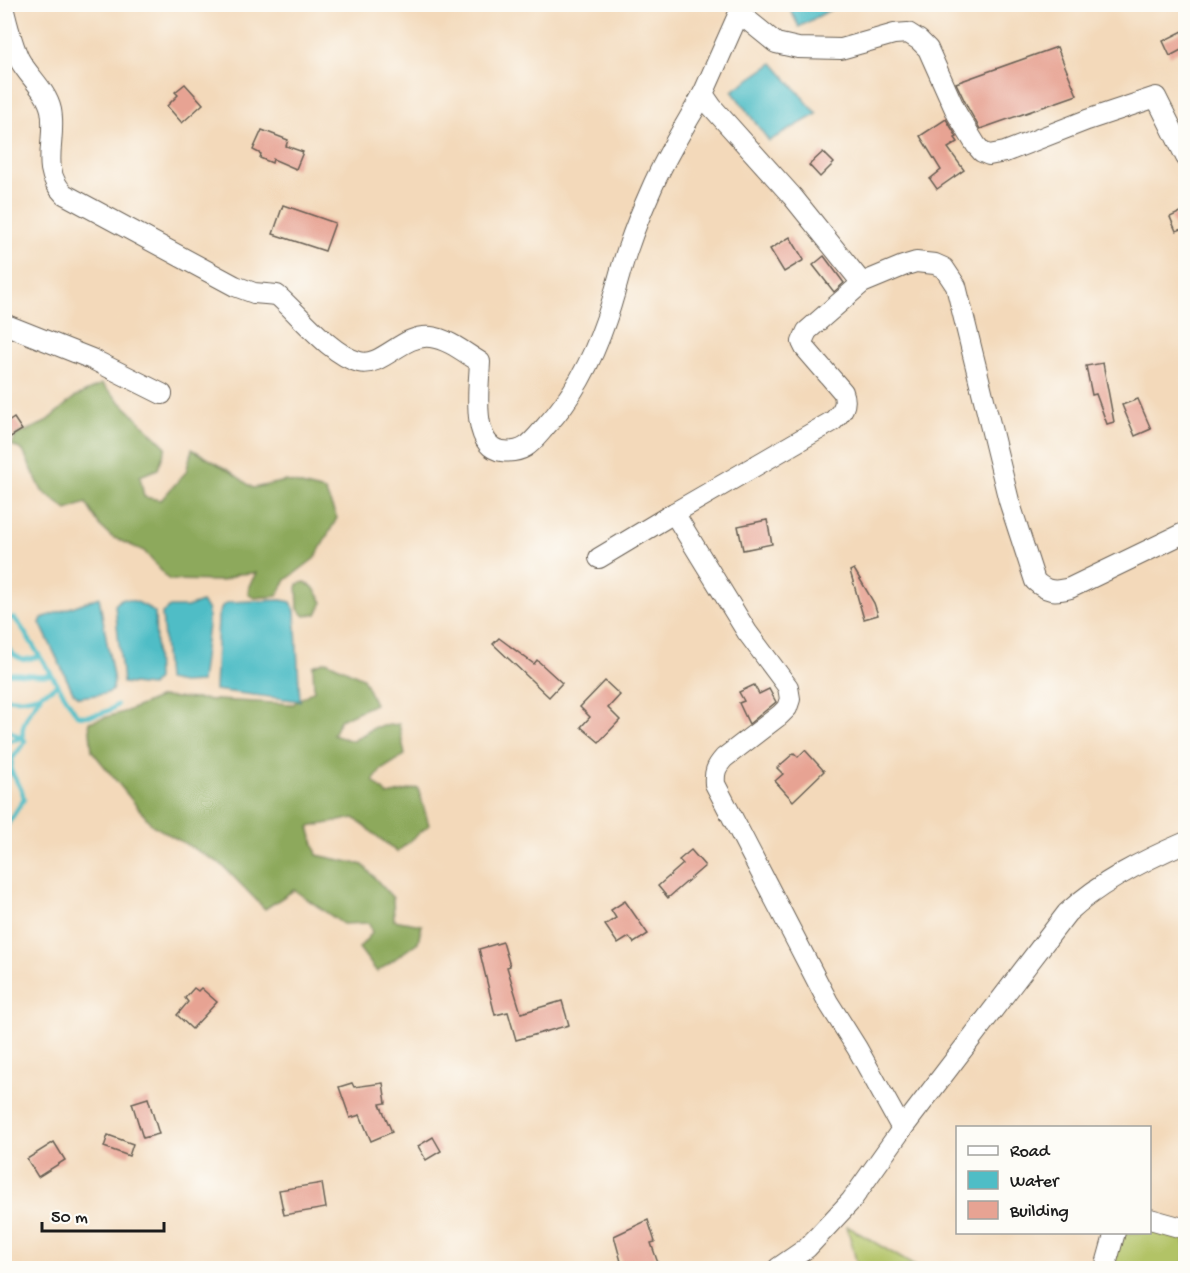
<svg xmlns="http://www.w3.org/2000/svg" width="1190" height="1273" viewBox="0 0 1190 1273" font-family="'Gochi Hand',sans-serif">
  <rect width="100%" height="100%" fill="#fdfcf7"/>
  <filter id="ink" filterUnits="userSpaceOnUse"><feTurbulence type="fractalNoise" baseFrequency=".0167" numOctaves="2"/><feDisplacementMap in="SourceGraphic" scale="12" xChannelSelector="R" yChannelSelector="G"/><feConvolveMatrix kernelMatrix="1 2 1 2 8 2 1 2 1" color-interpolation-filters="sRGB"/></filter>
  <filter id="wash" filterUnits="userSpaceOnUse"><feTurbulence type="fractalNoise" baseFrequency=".008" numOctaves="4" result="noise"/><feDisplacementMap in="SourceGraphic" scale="24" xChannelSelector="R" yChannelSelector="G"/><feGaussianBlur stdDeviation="1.35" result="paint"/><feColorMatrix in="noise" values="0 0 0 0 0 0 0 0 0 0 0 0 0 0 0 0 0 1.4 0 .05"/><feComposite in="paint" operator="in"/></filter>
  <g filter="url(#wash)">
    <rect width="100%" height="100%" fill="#f3d9ba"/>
    <!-- green -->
    <g fill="#b2c366" stroke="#677041" stroke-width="1.5">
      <polygon points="1150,1221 1185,1233 1185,1268 1111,1268 1120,1233 1150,1232"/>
      <polygon points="847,1226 918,1268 858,1268"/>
    </g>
    <!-- forest -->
    <g fill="#8da95b" stroke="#54623c" stroke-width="1.5">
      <polygon points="102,384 166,447 158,469 140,476 144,497 161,500 186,472 192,449 231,472 253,488 286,481 325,491 337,518 315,558 286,580 277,596 254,598 248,594 249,586 256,573 238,574 222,581 169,580 144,551 112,537 100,526 86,503 67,510 42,491 23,451 12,445 16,435 44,423 75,397"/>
      <polygon points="305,582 313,587 323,602 317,614 305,616 298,609 297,584"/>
      <polygon points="326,661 363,678 375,704 340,720 333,735 353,741 375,727 399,724 405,755 381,770 373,781 388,795 418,788 429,825 397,852 354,818 309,827 317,855 363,865 393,898 394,920 422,925 418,942 377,972 359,948 372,933 369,923 343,924 294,890 265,909 221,864 152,825 92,751 89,722 127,711 161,697 293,704 314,690 313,666"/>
    </g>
    <!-- water -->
    <g fill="#4fbdc6" stroke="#366c71" stroke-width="1.5">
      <polygon points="788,5 839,5 799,27"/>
      <polygon points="773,63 817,114 769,141 732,91"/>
      <polygon points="99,597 114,682 112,691 104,694 79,697 73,692 40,623 42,618"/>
      <path d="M121,599C133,599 146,605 155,613L157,679L151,686L123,683L115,605Z"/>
      <polygon points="281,600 291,602 295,611 300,701 215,690 218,617 222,606 229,602"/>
      <polygon points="202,602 208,610 208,625 201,682 182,683 167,680 162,613 170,607 187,607"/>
    </g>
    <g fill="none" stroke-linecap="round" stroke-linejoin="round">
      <!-- stream -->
      <g stroke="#4fbdc6" stroke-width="4.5">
        <polyline points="755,10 758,4"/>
        <path d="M4,618H14L20,625L77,715C89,718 108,713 117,705"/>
        <polyline points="4,644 14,655 23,660 38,657"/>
        <path d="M4,674C20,672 35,677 50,675"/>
        <path d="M4,697C22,703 43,695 57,685"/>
        <polyline points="4,728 22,738"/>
        <polyline points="4,742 22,738"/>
        <polyline points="4,773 11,771 22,791 24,799 4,830"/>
        <path d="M4,780L11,771L12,759L25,742C16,726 33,708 41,695"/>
      </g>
    </g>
    <g id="blocks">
      <!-- building -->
      <g fill="#e7a393">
        <polygon points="1185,30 1185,48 1170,56 1163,41"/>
        <polygon points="1057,47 1077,95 980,129 968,108 956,83"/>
        <polygon points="185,84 203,104 182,123 167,106 178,95 175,92"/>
        <polygon points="946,119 957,137 955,138 958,142 948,148 964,170 937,189 930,179 941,170 920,136"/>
        <polygon points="262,130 288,140 286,146 303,152 296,169 273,159 272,163 260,158 261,154 253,150"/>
        <polygon points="823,152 834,163 820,177 809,165"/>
        <polygon points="283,205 335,223 325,251 273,234"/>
        <polygon points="1185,210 1185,228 1176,231 1170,217"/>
        <polygon points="790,237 804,260 784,272 770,249"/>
        <polygon points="824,256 844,283 834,292 813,265"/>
        <polygon points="1103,363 1114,422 1107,424 1096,394 1092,395 1086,366"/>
        <polygon points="1138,399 1151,429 1135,436 1122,405"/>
        <polygon points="14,418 22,430 4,441 4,425"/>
        <polygon points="767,520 772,544 743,550 738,526"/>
        <polygon points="854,569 874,603 878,615 864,619 850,571"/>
        <polygon points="499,638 534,664 537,660 562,683 549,697 493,644"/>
        <polygon points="605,681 620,695 608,708 620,720 599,742 581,727 590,717 580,707"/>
        <polygon points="754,685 759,694 769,689 776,702 749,724 739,703 744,701 739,692"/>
        <polygon points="805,750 824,771 793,801 775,781 783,774 777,768 794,753 798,757"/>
        <polygon points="691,850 705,866 668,898 658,886 683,864 679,860"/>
        <polygon points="625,901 648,934 634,943 629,937 618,944 605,925 616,918 611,910"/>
        <polygon points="503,942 510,966 507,967 521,1013 562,1001 569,1025 516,1040 508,1012 495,1015 479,949"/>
        <polygon points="194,988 198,991 201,988 217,1002 192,1029 177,1015 188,1002 185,998"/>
        <polygon points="352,1083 354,1087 383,1083 386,1103 380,1104 392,1132 371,1141 360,1115 350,1118 339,1087"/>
        <polygon points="148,1098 159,1134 143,1138 132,1103"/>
        <polygon points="108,1135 133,1144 129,1156 104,1147"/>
        <polygon points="433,1137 441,1151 426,1160 418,1146"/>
        <polygon points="54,1142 65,1160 38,1177 27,1159"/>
        <polygon points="322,1183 326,1208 284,1215 279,1190"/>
        <polygon points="648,1220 655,1242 651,1243 660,1269 623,1269 614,1236"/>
      </g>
    </g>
  </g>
  <g filter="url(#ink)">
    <use href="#blocks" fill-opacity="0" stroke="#675e53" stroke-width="1.5"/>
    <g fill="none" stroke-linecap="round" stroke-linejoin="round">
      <!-- minor casing -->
      <g stroke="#675e53" stroke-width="22">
        <g id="minor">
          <polyline points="743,4 703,94 712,107 792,196 862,283"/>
          <path d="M4,11C8,27 12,44 19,59C28,76 47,91 51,110C57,140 39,169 64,194L235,286L254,293L277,295C299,314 331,355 359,362C382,368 403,333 431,337C448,339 465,353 480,362C479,385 470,447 502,451C525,454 532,442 546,426C574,396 593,358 606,320C615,295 620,269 629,245C635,227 643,208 651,190C665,157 685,126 703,94"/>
          <polyline points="739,13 776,43 798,48 841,49 894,34 908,33 919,40 928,49 957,114 976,145 982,152 989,155 1005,152 1087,120 1156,97 1186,157"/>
          <polyline points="4,324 92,359 162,394"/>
          <polyline points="599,558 674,513"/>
          <path d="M902,1129L857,1048L828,1002L715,784C714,772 716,767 724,758L780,715L787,708L790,699L788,687L747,632L674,513L833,421C842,412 848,405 843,392L805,348L802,342L807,331L862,283L903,266L916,262L935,264L944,268L956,286L1009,501L1035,581C1047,592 1055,592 1070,588L1186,532"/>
          <polyline points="1150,1219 1186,1229"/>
          <path d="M778,1268L807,1248L851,1201L902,1129L1067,913C1100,882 1144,860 1186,842"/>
          <polyline points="1105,1268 1115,1232"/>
        </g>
      </g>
      <!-- minor -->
      <use href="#minor" stroke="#fff" stroke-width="20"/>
    </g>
  </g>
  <!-- margin -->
  <rect width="1190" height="1273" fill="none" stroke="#fdfcf7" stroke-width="24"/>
  <!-- legend -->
  <rect x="956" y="1126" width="195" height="108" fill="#fdfcf7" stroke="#a3a29f" stroke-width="1.5"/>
  <rect x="968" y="1146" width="30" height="9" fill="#ffffff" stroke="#a3a29f" stroke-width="1.5"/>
  <text x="1010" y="1156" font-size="18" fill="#1c1c1c">Road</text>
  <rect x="968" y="1171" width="30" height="18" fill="#4fbdc6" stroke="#a3a29f" stroke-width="1.5"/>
  <text x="1010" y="1186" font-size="18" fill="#1c1c1c">Water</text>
  <rect x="968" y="1201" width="30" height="18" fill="#e7a393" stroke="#a3a29f" stroke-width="1.5"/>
  <text x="1010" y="1216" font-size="18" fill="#1c1c1c">Building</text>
  <!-- scale -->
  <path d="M42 1222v9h122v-9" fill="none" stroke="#1c1c1c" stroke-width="3"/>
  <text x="51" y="1222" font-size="18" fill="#1c1c1c" stroke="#fdfcf7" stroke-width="4.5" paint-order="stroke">50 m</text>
</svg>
